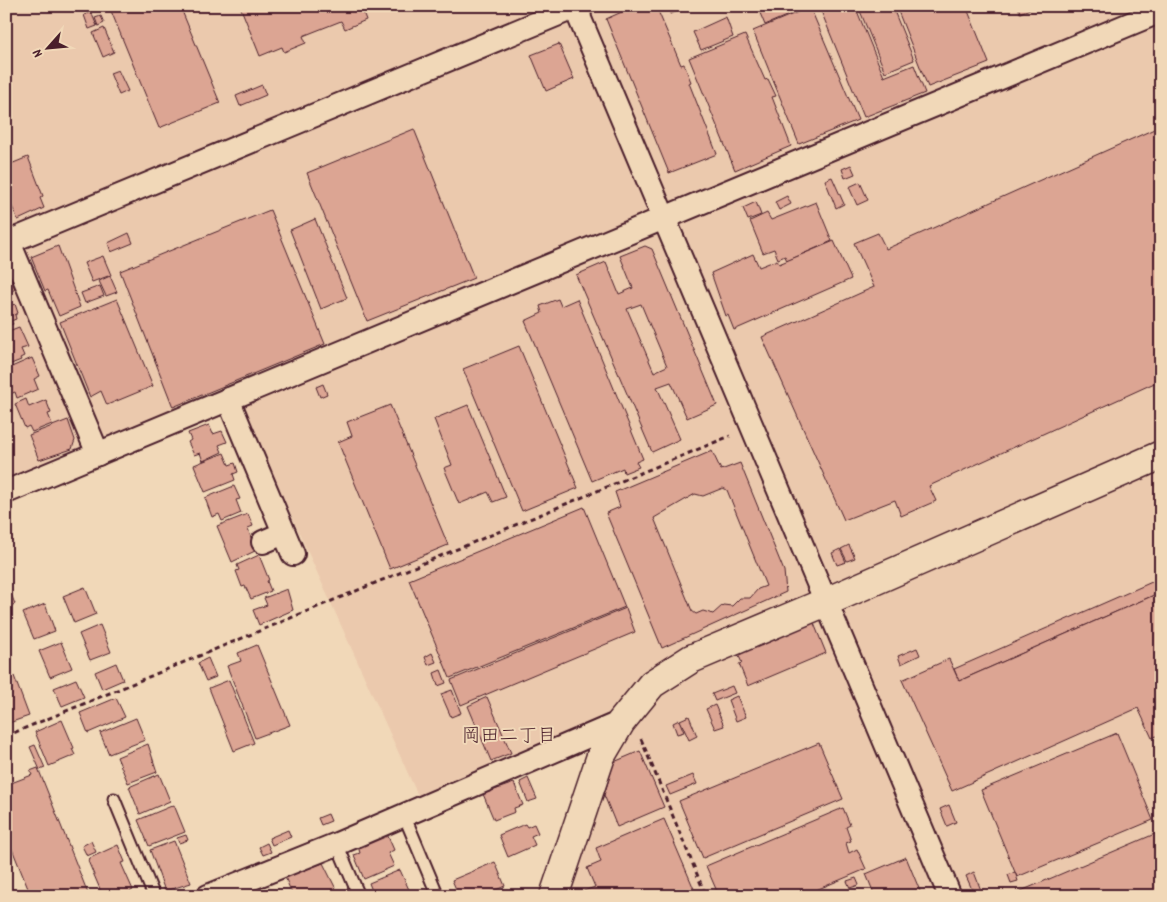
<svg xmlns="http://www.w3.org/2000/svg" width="1167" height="902" viewBox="0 0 1167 902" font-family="Dekko,'Klee One',sans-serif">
  <rect width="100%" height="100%" fill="#f1d8b8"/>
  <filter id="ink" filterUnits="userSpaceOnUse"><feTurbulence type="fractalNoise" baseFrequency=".02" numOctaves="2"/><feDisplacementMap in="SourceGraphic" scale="10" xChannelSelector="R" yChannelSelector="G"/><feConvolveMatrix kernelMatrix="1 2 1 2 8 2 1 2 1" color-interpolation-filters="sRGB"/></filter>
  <g filter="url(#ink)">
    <!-- built -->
    <polygon fill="#ebc9ad" points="6,6 1161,6 1161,896 568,896 619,740 639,708 420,800 232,384 6,478"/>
    <!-- building -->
    <g fill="#dca593" stroke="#4a1f2b" fill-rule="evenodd">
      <polygon points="109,6 180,6 220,103 159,128"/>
      <polygon points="240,6 378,6 363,12 366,20 345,29 341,21 303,36 306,43 284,52 282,47 260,56"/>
      <polygon points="635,6 656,6 681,65 684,64 691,82 689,83 717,154 669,173 606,19"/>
      <polygon points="667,6 678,6 679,11 670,14"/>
      <polygon points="757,6 796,6 798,11 765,25"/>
      <polygon points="819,6 855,6 884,77 914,65 925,93 864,117"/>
      <polygon points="858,6 892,6 914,60 885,72"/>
      <polygon points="896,6 966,6 989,63 928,87"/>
      <polygon points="1018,6 1037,6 1020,13"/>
      <polygon points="810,7 858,120 799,144 753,31"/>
      <polygon points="91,12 97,26 89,29 84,15"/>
      <polygon points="101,16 104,23 98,26 95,18"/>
      <polygon points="726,17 733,37 701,50 693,32"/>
      <polygon points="104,28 114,52 103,57 93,33"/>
      <polygon points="745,35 765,80 768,79 776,96 772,97 791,146 735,170 689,58"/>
      <polygon points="559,44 574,79 546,91 531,55"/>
      <polygon points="118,70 128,91 119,95 110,73"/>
      <polygon points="262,85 266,95 240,106 236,96"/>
      <polygon points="1161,126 1161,380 929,486 936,501 901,516 895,500 844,520 762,337 874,287 854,243 878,233 886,249"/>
      <polygon points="414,129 474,278 367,321 307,173"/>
      <polygon points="28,157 43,196 40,198 44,208 18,220 6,193 6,166"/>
      <polygon points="851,165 855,174 845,178 842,169"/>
      <polygon points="832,177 844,204 836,208 825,180"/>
      <polygon points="860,182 868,200 857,205 849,187"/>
      <polygon points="787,196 791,204 779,210 775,202"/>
      <polygon points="756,202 761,215 748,220 743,208"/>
      <polygon points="816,202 832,241 787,261 785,256 778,259 774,249 763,253 750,221 767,213 771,220"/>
      <polygon points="270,210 325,344 173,407 120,271"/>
      <polygon points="315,219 347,298 321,309 290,230"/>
      <polygon points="129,233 133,243 111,252 108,243"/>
      <polygon points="834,241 851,279 734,330 728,315 726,316 711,273 753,254 759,267 777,260 779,264"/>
      <polygon points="58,246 80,307 59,316 48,290 45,291 31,257"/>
      <path d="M645,246L652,249L717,405L687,418L671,382L657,387L680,439L652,452L576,275L606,262L619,294L633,288L620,256ZM641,304L667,366L654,372L627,309Z"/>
      <polygon points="103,256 111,275 92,282 84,263"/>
      <polygon points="10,276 15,289 6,295 6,278"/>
      <polygon points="110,276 117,292 106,296 99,281"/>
      <polygon points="100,286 104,296 85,303 81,293"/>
      <polygon points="117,299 153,386 107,405 101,391 90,397 60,322"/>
      <polygon points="558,299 561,306 577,299 643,459 636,462 639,467 624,473 623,468 592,481 525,321 542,313 540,306"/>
      <polygon points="15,304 18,313 15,315 16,319 11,321 13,324 6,326 6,307"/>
      <polygon points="19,327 28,347 21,349 24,356 20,358 21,360 6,366 6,332"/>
      <polygon points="519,346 578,488 522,511 463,369"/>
      <polygon points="32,358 40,376 34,379 38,389 17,398 15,392 10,394 6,384 6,379 10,377 7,369"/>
      <polygon points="323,384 327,394 320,397 316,387"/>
      <polygon points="26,399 29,407 46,400 51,413 48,414 52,424 32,432 29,426 25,428 15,404"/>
      <polygon points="390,405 448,545 390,569 338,442 352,436 347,422"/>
      <polygon points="468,405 506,497 493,502 488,492 459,504 444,468 452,465 434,419"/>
      <polygon points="68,420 75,440 72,449 39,460 29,435"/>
      <polygon points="209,425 213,434 222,431 227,442 219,445 222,452 203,461 200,453 194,455 188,442 191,440 188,433"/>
      <path d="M712,451L721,470L740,463L784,571L786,592L662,648L606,513L620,507L615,492ZM723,488L727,490L766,586L758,589L750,598H740L732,606L723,605L713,614L703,611L696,614L692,611L654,518L695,494L703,496Z"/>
      <polygon points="224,453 229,465 235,463 238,472 233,474 235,480 205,492 194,465"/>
      <polygon points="234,486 240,499 236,500 241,513 222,521 219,514 212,517 205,498"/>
      <polygon points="584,507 625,607 450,678 409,580"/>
      <polygon points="248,514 253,526 248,528 255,551 232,562 217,526"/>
      <polygon points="849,545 855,558 847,561 841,549"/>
      <polygon points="840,549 846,562 837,565 832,553"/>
      <polygon points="259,555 269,580 267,581 271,591 251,599 245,586 242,587 236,571 239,570 237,565"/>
      <polygon points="1161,578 1161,592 959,681 954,669"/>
      <polygon points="7,584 15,604 6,608 6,584"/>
      <polygon points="85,587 96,614 74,623 63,596"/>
      <polygon points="287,589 293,610 259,625 253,610 267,605 264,598"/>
      <polygon points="1161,592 1161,734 1152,738 1138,708 952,791 902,680 949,659 959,681"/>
      <polygon points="45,604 55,631 34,639 23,613"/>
      <polygon points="626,608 635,632 461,705 451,680"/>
      <polygon points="813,621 826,653 748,686 739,664 742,663 738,654"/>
      <polygon points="100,625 111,652 90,660 79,634"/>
      <polygon points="61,642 72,668 50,677 39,651"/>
      <polygon points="257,645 290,725 255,738 227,666 241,661 238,653"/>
      <polygon points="917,648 920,655 901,664 898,656"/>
      <polygon points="432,653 436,662 428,665 425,657"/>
      <polygon points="208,658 216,677 206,681 198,663"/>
      <polygon points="116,663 123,680 102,689 95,672"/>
      <polygon points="441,670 446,683 438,686 434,673"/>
      <polygon points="14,676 29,716 6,724 6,679"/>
      <polygon points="76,679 84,697 62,706 54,688"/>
      <polygon points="229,680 254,743 234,751 209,688"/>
      <polygon points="732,686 735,693 715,701 712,694"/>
      <polygon points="452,690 461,713 451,717 441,694"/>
      <polygon points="737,696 746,717 736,721 728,700"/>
      <polygon points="487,697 511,753 491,761 468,706"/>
      <polygon points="116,698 125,717 88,733 80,713"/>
      <polygon points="715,705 724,726 715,729 706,709"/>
      <polygon points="689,716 697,736 689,740 680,720"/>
      <polygon points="136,718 145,740 109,754 100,733"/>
      <polygon points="62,720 74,748 72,749 75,755 49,766 35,732"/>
      <polygon points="679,720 684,732 677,734 673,723"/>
      <polygon points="1117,733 1153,820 1017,877 981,790"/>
      <polygon points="819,743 843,799 703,858 679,801"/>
      <polygon points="148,744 157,772 128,783 117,757"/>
      <polygon points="35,745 45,768 40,770 30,747"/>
      <polygon points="640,751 664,807 617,827 604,795 614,762"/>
      <polygon points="38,768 89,896 31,896 6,834 6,785 32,775 30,771"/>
      <polygon points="159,774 170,801 140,814 129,787"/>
      <polygon points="693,775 697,784 670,795 666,786"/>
      <polygon points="528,778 537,799 528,802 520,782"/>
      <polygon points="514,783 523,805 514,808 515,812 494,820 483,794"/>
      <polygon points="174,805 185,832 149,846 138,820"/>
      <polygon points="949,805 956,822 947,826 940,809"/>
      <polygon points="843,808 850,825 846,827 851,841 846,843 849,853 857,849 866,869 802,896 719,896 706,866"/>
      <polygon points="328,814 331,821 321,825 318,818"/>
      <polygon points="664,819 697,896 579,896 578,893 595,887 587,868 601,862 596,848"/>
      <polygon points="525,824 527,827 534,824 538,833 531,836 535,845 508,857 499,835"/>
      <polygon points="288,830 291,837 272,845 269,838"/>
      <polygon points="1157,833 1161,841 1161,896 1023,896 1021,891"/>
      <polygon points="387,834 394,850 388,853 394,866 364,879 354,855 360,853 358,846"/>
      <polygon points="186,835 188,840 179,843 177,838"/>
      <polygon points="91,841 96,852 87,856 82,846"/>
      <polygon points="174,841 191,883 165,891 150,850"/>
      <polygon points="267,843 271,852 263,855 259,847"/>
      <polygon points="118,845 125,862 121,863 133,890 125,894 126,896 103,896 88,861 90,858"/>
      <polygon points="906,857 922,896 875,896 866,874"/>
      <polygon points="495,862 505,886 482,896 459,896 452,880"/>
      <polygon points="323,863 336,889 321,896 293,896 285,877"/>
      <polygon points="400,870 411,894 406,896 374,896 369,883"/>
      <polygon points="974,872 982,893 975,896 966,876"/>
      <polygon points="1015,872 1018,881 1011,883 1008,875"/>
      <polygon points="856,878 859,885 850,888 847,881"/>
    </g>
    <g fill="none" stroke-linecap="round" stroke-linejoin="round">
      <!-- service casing -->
      <g stroke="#4a1f2b" stroke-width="15">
        <g id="service">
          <polyline points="114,799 154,896"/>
          <polyline points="404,815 438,896"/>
          <polyline points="337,844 359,896"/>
        </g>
      </g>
      <!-- minor casing -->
      <g stroke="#4a1f2b" stroke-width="26">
        <g id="minor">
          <polyline points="579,6 580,19 950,896"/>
          <polyline points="9,242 98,454"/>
          <polyline points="6,243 578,6"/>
          <polyline points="228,399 293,554"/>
          <polyline points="6,492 1161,11"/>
          <polyline points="263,542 284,533"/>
          <polyline points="208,896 337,844 621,722"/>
        </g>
      </g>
      <!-- tertiary casing -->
      <g stroke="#4a1f2b" stroke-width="31">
        <polyline id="tertiary" points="554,896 601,756 621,722 652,684 691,659 826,602 1161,455"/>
      </g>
      <!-- path -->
      <g stroke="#4a1f2b" stroke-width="3" stroke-dasharray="5 4" stroke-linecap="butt">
        <polyline points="6,736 730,436"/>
        <polyline points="641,739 706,896"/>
      </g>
      <!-- service -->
      <use href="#service" stroke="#f1d8b8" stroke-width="11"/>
      <!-- minor -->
      <use href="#minor" stroke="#f1d8b8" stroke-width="22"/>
      <!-- tertiary -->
      <use href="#tertiary" stroke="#f1d8b8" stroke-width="28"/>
    </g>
  </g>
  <g text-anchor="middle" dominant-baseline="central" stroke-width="4" stroke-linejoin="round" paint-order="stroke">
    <!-- neighbourhood labels -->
    <g font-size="19" fill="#4a1f2b" stroke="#f1d8b8">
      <text x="509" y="737">岡田二丁目</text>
    </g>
  </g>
  <!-- margin -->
  <rect width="1167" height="902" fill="none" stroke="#f1d8b8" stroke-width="25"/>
  <rect x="12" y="12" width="1142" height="877" fill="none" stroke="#4a1f2b" stroke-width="2" filter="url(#ink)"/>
  <!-- north arrow -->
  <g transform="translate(48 48) rotate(243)" stroke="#f1d8b8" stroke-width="4" paint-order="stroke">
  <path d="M0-4L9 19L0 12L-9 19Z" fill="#4a1f2b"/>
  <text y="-8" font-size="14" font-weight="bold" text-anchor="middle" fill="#4a1f2b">N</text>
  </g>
</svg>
